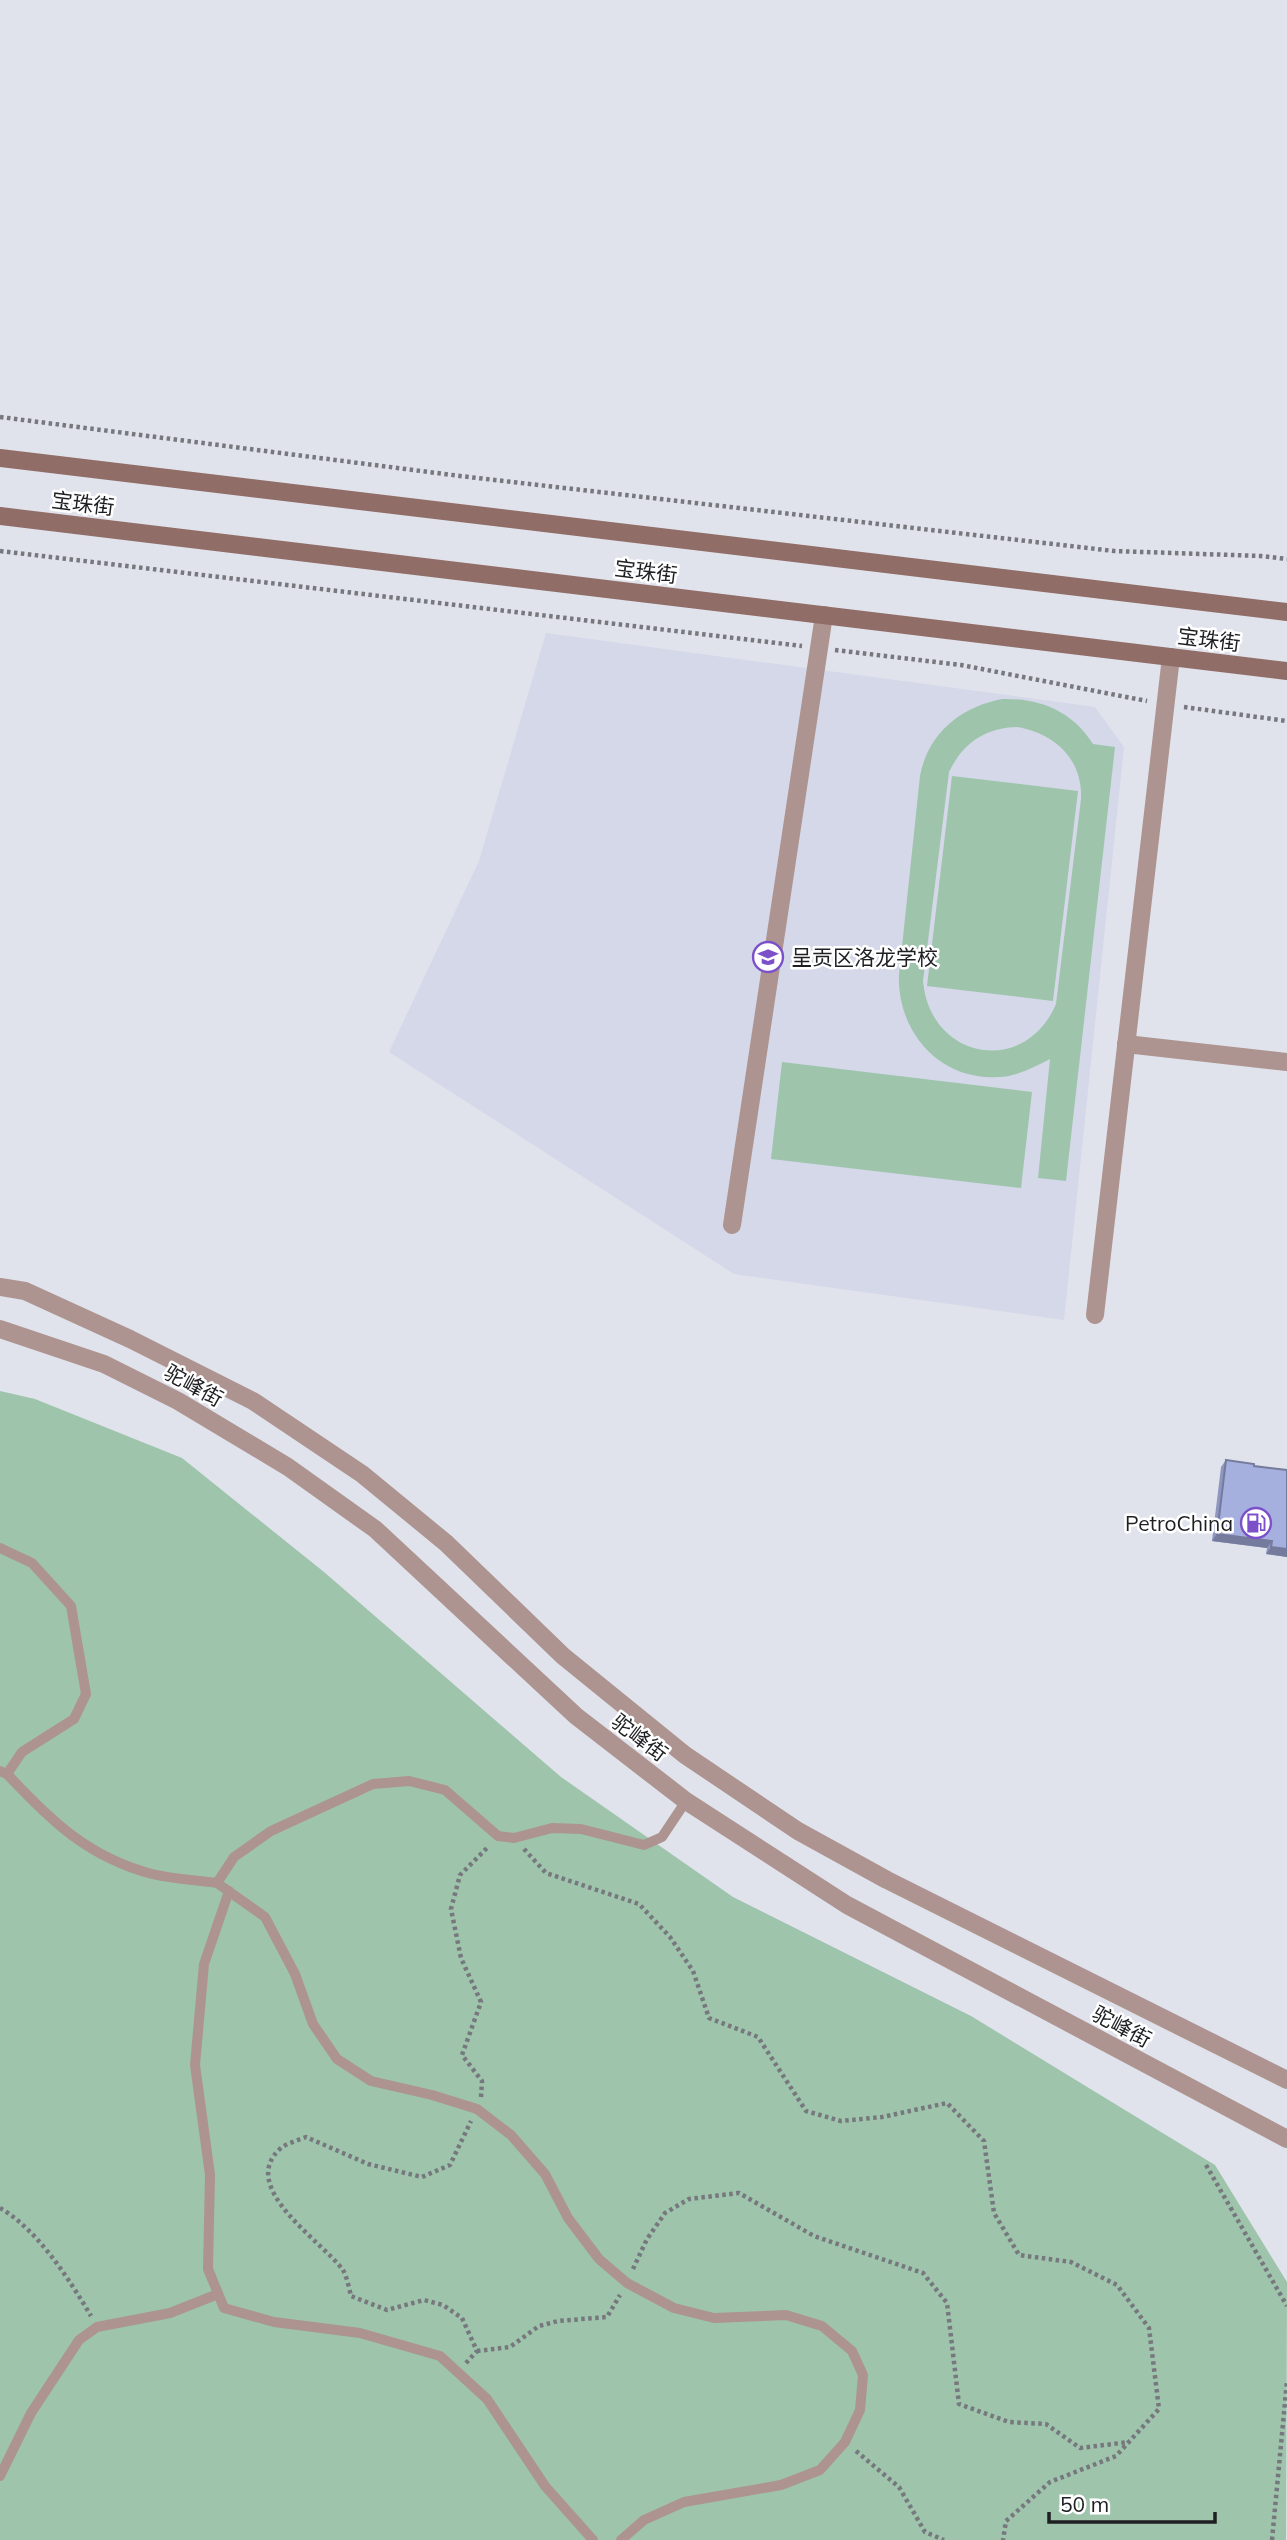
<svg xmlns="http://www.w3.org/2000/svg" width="1287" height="2540" viewBox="0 0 1287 2540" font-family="Mulish,'Noto Sans SC',sans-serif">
  <rect width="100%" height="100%" fill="#e0e3ec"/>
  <!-- built -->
  <polygon fill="#d4d8e9" points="546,633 1095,707 1124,747 1064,1320 734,1274 389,1052 479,861"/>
  <!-- park -->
  <g fill="#9ec4ac" fill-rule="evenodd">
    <path d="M1002,699C1040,698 1072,711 1093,744L1115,747L1066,1181L1038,1178L1050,1059C1034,1067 1018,1076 999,1077C940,1081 897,1032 899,975L920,776C928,733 961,707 1002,699ZM1017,727C1054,733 1083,759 1081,799L1056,1004C1025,1077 930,1060 923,981L949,772C963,743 985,728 1017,727Z"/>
    <polygon points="952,776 1078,791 1053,1001 927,986"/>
    <polygon points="782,1062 1032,1092 1021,1188 771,1159"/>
    <polygon points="0,1391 35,1399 182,1458 324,1572 561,1777 733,1897 971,2016 1215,2165 1287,2282 1286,2540 0,2540"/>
  </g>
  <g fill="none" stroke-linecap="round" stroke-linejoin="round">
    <!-- path -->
    <g stroke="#76787e" stroke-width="4.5" stroke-dasharray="3.5 3.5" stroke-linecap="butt">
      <polyline points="0,417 460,476 1114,551 1261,556 1287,559"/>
      <polyline points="0,551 802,646"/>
      <polyline points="835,650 961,665 1147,701"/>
      <polyline points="1184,707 1287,721"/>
      <polyline points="524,1849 546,1873 639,1904 670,1937 693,1971 709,2018 758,2037 806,2111 841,2121 882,2117 947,2103 984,2141 994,2213 1019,2255 1071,2262 1117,2285 1149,2328 1159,2409 1116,2456 1050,2482 1006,2521 1003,2540"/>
      <polyline points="481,2097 482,2081 462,2055 481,2002 461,1958 451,1909 460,1875 488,1847"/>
      <polyline points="1206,2165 1287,2306"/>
      <path d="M0,2208C38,2230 69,2279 91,2316"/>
      <polyline points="633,2269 647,2239 665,2213 689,2199 739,2193 814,2236 923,2273 947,2303 959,2404 1009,2422 1046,2424 1080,2448 1129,2442"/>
      <polyline points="477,2351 510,2347 539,2326 558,2321 607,2317 620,2295"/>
      <path d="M466,2363L477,2351L462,2318L443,2305L424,2300L387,2310L351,2296C349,2288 347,2277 343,2270C322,2241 236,2187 281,2148C287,2143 299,2140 306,2137L368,2164L422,2177L450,2165L471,2121"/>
      <polyline points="856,2451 899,2487 925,2532 944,2540"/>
      <polyline points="1272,2540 1287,2381"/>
    </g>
    <!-- service -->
    <g stroke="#ad9490" stroke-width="10">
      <polyline points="0,1548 32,1563 71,1606 86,1694 74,1719 22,1752 7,1774"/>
      <path d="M0,1771L7,1774C51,1821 88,1857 152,1874C173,1879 196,1880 217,1883L234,1857L271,1831L373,1784L409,1781L445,1790L498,1836L514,1838L552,1828L581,1829L644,1845L662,1837L686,1801"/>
      <polyline points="217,1883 265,1917 295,1974 313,2024 337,2059 371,2081 432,2095 477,2109 511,2135 545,2174 568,2218 599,2259 627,2283 674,2308 714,2318 786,2315 822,2326 852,2351 863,2375 860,2410 845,2442 820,2470 781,2485 684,2502 644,2520 621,2540"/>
      <polyline points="229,1891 204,1964 195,2065 210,2175 208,2269 224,2308 274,2322 360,2333 440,2356 487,2399 545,2486 593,2540"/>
      <polyline points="0,2476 31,2413 79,2340 97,2327 170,2313 218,2294"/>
    </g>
    <!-- minor -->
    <g stroke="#ad9490" stroke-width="18">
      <polyline points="1126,1044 1287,1062"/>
      <polyline points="732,1225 824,615"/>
      <polyline points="1095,1315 1171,657"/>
    </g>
    <!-- tertiary -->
    <g stroke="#ad9490" stroke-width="18">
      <polyline points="0,1287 25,1291 130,1339 253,1401 362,1474 446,1543 563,1656 685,1755 798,1831 887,1880 1287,2080"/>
      <polyline points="0,1329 104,1364 178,1401 288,1467 375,1529 576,1716 686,1801 847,1905 1287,2139"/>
    </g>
    <!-- secondary -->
    <g stroke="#916d68" stroke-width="18">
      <polyline points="0,458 1287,612"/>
      <polyline points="0,516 1287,671"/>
    </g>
  </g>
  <!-- wall -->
  <polygon fill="#8f97c0" points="1226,1460 1254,1466 1287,1470 1287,1557 1266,1554 1267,1548 1212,1541 1221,1467"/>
  <!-- shaded-wall -->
  <g fill="#747b9c">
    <polygon points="1217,1534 1272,1541 1267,1548 1212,1541"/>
    <polygon points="1271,1547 1287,1549 1287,1557 1266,1554"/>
  </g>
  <!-- building -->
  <polygon fill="#a6b0df" stroke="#747b9c" stroke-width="2" points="1226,1460 1254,1464 1254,1466 1287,1470 1287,1549 1271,1547 1272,1541 1217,1534"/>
  <!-- icons -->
  <defs>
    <g id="school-ring" transform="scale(1.575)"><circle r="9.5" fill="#fff" stroke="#7c50c9" stroke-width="1.5"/><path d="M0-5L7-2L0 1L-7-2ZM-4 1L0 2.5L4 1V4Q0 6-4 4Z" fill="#7c50c9"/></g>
    <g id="fuel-ring" transform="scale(1.575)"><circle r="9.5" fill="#fff" stroke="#7c50c9" stroke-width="1.5"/><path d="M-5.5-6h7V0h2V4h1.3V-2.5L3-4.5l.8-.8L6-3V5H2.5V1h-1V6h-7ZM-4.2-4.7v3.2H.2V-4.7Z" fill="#7c50c9"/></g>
  </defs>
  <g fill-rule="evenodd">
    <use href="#school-ring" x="768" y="957"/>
    <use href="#fuel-ring" x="1256" y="1523"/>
  </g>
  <g text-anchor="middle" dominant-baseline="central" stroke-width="5" stroke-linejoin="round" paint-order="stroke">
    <!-- street labels -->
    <g font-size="21" fill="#1e1f22" stroke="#fff">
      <text transform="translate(83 503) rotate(7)">宝珠街</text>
      <text transform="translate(646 571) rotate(7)">宝珠街</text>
      <text transform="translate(1209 639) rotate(7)">宝珠街</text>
      <text transform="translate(194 1385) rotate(29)">驼峰街</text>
      <text transform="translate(640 1737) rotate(37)">驼峰街</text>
      <text transform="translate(1122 2026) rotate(28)">驼峰街</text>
    </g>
    <!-- poi labels -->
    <g font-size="21" fill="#1e1f22" stroke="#fff" text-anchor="start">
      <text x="791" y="957">呈贡区洛龙学校</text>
      <text x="1233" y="1523" text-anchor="end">PetroChina</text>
    </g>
  </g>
  <!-- scale -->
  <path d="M1049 2512v10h166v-10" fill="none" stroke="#1e1f22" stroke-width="3.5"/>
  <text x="1060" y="2512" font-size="21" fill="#1e1f22" stroke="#ffffff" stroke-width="5" paint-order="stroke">50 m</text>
</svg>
